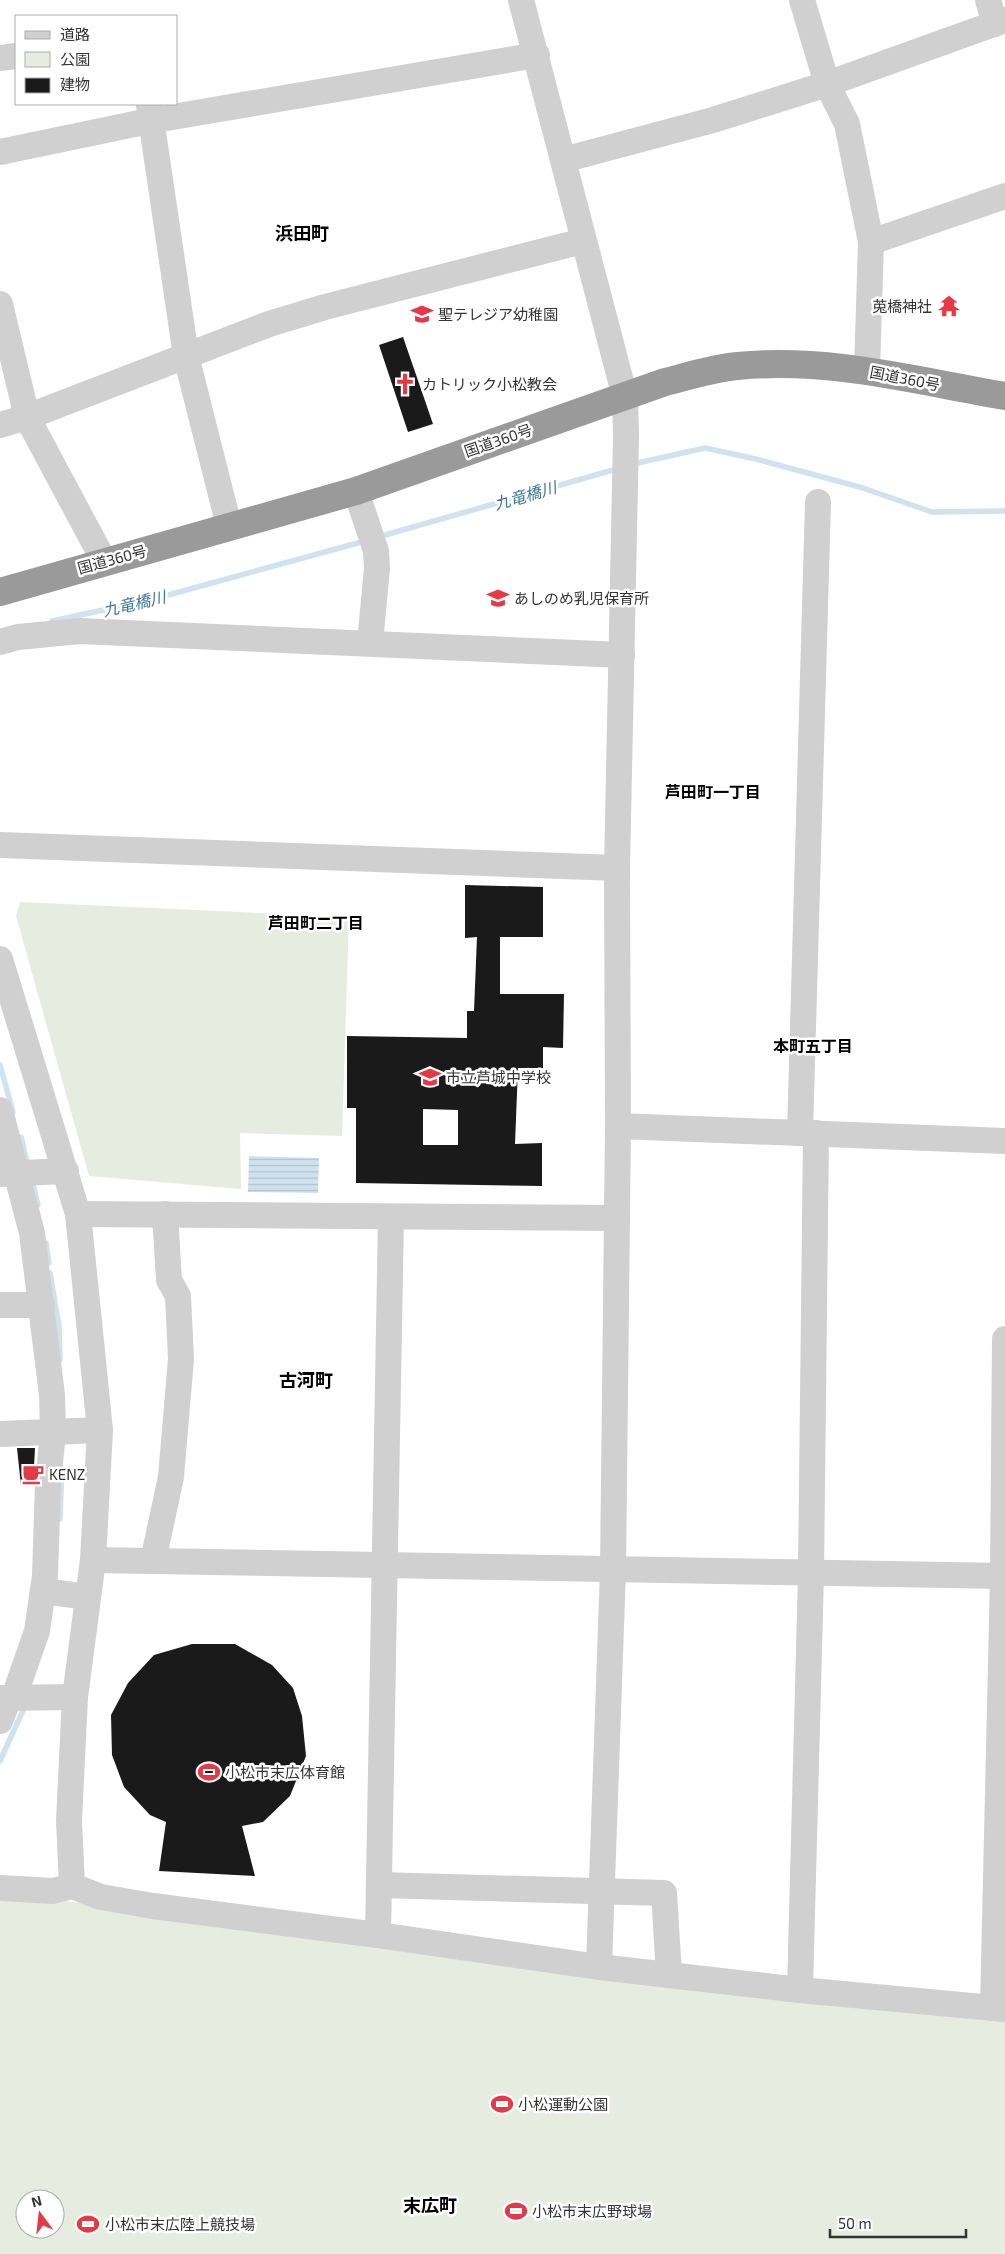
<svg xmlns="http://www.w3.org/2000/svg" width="1005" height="2254" viewBox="0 0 1005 2254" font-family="'Exo 2','Noto Sans JP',sans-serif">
  <defs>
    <pattern id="water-rules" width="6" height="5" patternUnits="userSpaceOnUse" patternTransform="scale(1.25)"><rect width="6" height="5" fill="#cfe2ee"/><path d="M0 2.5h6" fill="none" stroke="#b2c2cd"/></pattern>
  </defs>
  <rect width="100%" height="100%" fill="#fff"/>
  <!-- green -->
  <g fill="#e6ecdf" fill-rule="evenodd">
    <polygon points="20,902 349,917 342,1136 240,1133 241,1189 89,1176 16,916"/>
    <path d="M0,1894L378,1935L1005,2009V2254H0ZM25,2199H55V2229H25Z"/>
  </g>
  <!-- water -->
  <polygon fill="url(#water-rules)" points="249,1156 319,1158 318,1193 248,1192"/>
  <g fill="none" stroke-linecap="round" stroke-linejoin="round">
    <!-- stream -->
    <g stroke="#cfe2ee" stroke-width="5.5">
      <polyline points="633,464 705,448 756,459 863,488 932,512 1005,511"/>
      <polyline points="378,537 620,468"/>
      <polyline points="52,621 150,600 365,541"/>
      <polyline points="0,1065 13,1112"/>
      <polyline points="21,1137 27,1162"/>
      <polyline points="33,1184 38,1205"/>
      <polyline points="46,1243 49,1263"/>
      <polyline points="50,1273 59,1327 60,1360"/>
      <polyline points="60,1519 62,1468"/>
      <polyline points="0,1761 25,1706"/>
    </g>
  </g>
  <!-- building -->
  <g fill="#1a1a1a" fill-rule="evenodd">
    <polygon points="403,337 433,424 408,432 379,345"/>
    <path d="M465,885L543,887V937H500V994H564L563,1048L543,1047V1068H518L515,1144L542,1143V1186L356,1183V1108H347V1036L467,1038V1011H474L477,937L465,938ZM423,1109L458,1110V1145H423Z"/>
    <polygon points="17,1448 35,1448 33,1485 21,1486"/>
    <polygon points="192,1644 235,1644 272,1665 293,1688 302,1716 306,1756 290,1796 263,1822 242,1826 255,1876 159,1871 166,1822 150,1815 124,1787 112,1755 111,1715 128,1683 154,1655"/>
  </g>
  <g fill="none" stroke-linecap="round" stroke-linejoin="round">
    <!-- minor -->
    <g stroke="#d0d0d0" stroke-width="26">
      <polyline points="521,0 625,397 626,436 617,868 618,1126 613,1570 599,1967"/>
      <polyline points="802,0 827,84 847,124 871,242 867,370"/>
      <polyline points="988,0 995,24"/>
      <polyline points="0,58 16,56"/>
      <polyline points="149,105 186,356 229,526"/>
      <polyline points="0,152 149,121 537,55"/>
      <polyline points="563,160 713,120 827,84 1005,20"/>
      <polyline points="871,242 1005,196"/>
      <polyline points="0,304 27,417 104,561"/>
      <polyline points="0,425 27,417 269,324 325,307 583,241"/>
      <polyline points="356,491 376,551 377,568 370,643"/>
      <polyline points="0,642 18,637 80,631 622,655"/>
      <polyline points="0,845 617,868"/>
      <polyline points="0,959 78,1214 100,1430 93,1560 75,1697 69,1821 72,1886"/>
      <polyline points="0,1110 32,1233 52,1395 53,1432 48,1483 45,1576 37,1631 14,1697"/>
      <polyline points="618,1126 1005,1141"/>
      <polyline points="800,1133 818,502"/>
      <polyline points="0,1174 66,1171"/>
      <polyline points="78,1214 617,1218"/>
      <polyline points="0,1305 42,1305"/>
      <polyline points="0,1434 100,1430"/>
      <polyline points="93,1560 1005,1576"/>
      <polyline points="153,1561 171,1477 181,1359 178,1296 169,1280 165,1214"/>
      <polyline points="43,1591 88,1597"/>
      <polyline points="0,1698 75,1697"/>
      <polyline points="0,1721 9,1698"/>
      <polyline points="379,1885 664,1893 669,1975"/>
      <polyline points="0,1888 53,1891 72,1886 101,1897 153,1906 378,1935 599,1967 800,1990 1005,2009"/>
      <polyline points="378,1935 391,1217"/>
      <polyline points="800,1990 811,1574 816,1133"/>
      <polyline points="993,2008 1003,1576 1005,1339"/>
    </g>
    <!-- highway -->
    <path stroke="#9a9a9a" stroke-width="28" d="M0,592L356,491L665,382C689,376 713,368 738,366C829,357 917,381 1005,396"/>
  </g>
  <!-- icons -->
  <defs>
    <g id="temple-bare" transform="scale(1.725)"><path d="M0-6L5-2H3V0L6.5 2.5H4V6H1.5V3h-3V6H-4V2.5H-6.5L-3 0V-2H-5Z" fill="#e63946" stroke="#fff" stroke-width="2.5" paint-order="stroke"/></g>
    <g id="school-bare" transform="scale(1.725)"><path d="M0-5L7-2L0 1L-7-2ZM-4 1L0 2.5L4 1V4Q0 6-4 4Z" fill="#e63946" stroke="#fff" stroke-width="2.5" paint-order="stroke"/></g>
    <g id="church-bare" transform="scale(1.725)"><path d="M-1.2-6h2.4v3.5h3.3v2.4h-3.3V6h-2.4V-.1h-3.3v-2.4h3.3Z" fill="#e63946" stroke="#fff" stroke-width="2.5" paint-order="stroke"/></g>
    <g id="cafe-bare" transform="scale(1.725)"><path d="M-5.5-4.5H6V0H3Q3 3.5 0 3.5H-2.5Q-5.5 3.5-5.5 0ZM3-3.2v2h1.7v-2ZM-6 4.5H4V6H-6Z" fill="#e63946" stroke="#fff" stroke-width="2.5" paint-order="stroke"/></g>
    <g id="stadium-bare" transform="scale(1.725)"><path d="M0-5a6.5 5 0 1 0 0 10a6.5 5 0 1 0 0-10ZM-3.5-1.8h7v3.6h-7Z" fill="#e63946" stroke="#fff" stroke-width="2.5" paint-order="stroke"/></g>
  </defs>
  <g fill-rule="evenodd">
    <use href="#temple-bare" x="949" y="306"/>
    <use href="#school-bare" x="422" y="314"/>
    <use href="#church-bare" x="405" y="384"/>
    <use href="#school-bare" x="498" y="598"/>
    <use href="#school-bare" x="430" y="1077"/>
    <use href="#cafe-bare" x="33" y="1474"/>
    <use href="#stadium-bare" x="209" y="1772"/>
    <use href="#stadium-bare" x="502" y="2104"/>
    <use href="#stadium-bare" x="516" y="2211"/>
    <use href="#stadium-bare" x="88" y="2224"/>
  </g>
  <g text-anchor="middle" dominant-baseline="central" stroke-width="5" stroke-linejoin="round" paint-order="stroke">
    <!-- poi labels -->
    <g font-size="15" fill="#333" stroke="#fff" text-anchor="start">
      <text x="932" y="306" text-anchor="end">莵橋神社</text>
      <text x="438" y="314">聖テレジア幼稚園</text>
      <text x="422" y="384">カトリック小松教会</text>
      <text x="514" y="598">あしのめ乳児保育所</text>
      <text x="446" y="1077">市立芦城中学校</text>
      <text x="49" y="1474">KENZ</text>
      <text x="225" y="1772">小松市末広体育館</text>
      <text x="518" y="2104">小松運動公園</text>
      <text x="532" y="2211">小松市末広野球場</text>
      <text x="105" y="2224">小松市末広陸上競技場</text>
    </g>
    <!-- street labels -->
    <g font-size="15" fill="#333" stroke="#fff">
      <text transform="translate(905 378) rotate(11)">国道360号</text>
      <text transform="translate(498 440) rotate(-19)">国道360号</text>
      <text transform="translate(112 559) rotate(-15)">国道360号</text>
    </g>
    <!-- water labels -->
    <g font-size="16" font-style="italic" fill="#3f7597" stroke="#fff">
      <text transform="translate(525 495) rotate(-16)">九竜橋川</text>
      <text transform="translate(134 603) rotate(-13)">九竜橋川</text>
    </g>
    <!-- neighbourhood labels -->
    <g font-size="16" font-weight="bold" fill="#000" stroke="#fff">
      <text x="713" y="791">芦田町一丁目</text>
      <text x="316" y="922">芦田町二丁目</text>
      <text x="813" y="1045">本町五丁目</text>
    </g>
    <!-- quarter labels -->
    <g font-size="18" font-weight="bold" fill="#000" stroke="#fff">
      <text x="302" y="233">浜田町</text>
      <text x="306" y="1380">古河町</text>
      <text x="430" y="2205">末広町</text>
    </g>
  </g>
  <!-- legend -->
  <rect x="15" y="15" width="162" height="90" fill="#ffffff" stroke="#adadad"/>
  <rect x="25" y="31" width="25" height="8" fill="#d0d0d0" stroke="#adadad"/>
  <text x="60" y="40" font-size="15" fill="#333333">道路</text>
  <rect x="25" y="52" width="25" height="15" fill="#e6ecdf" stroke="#adadad"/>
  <text x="60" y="65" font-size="15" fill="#333333">公園</text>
  <rect x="25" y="78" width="25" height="15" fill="#1a1a1a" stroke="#adadad"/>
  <text x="60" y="90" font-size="15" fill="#333333">建物</text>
  <!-- north arrow -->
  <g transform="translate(40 2214) rotate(345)"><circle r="24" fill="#ffffff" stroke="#adadad"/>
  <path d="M0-4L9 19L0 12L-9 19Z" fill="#e63946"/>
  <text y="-8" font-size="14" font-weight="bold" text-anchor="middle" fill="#333333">N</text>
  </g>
  <!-- scale -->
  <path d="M830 2229v8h136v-8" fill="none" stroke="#333333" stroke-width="2.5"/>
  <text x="838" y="2229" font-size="15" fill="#333333" stroke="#ffffff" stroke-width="4" paint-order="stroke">50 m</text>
</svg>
